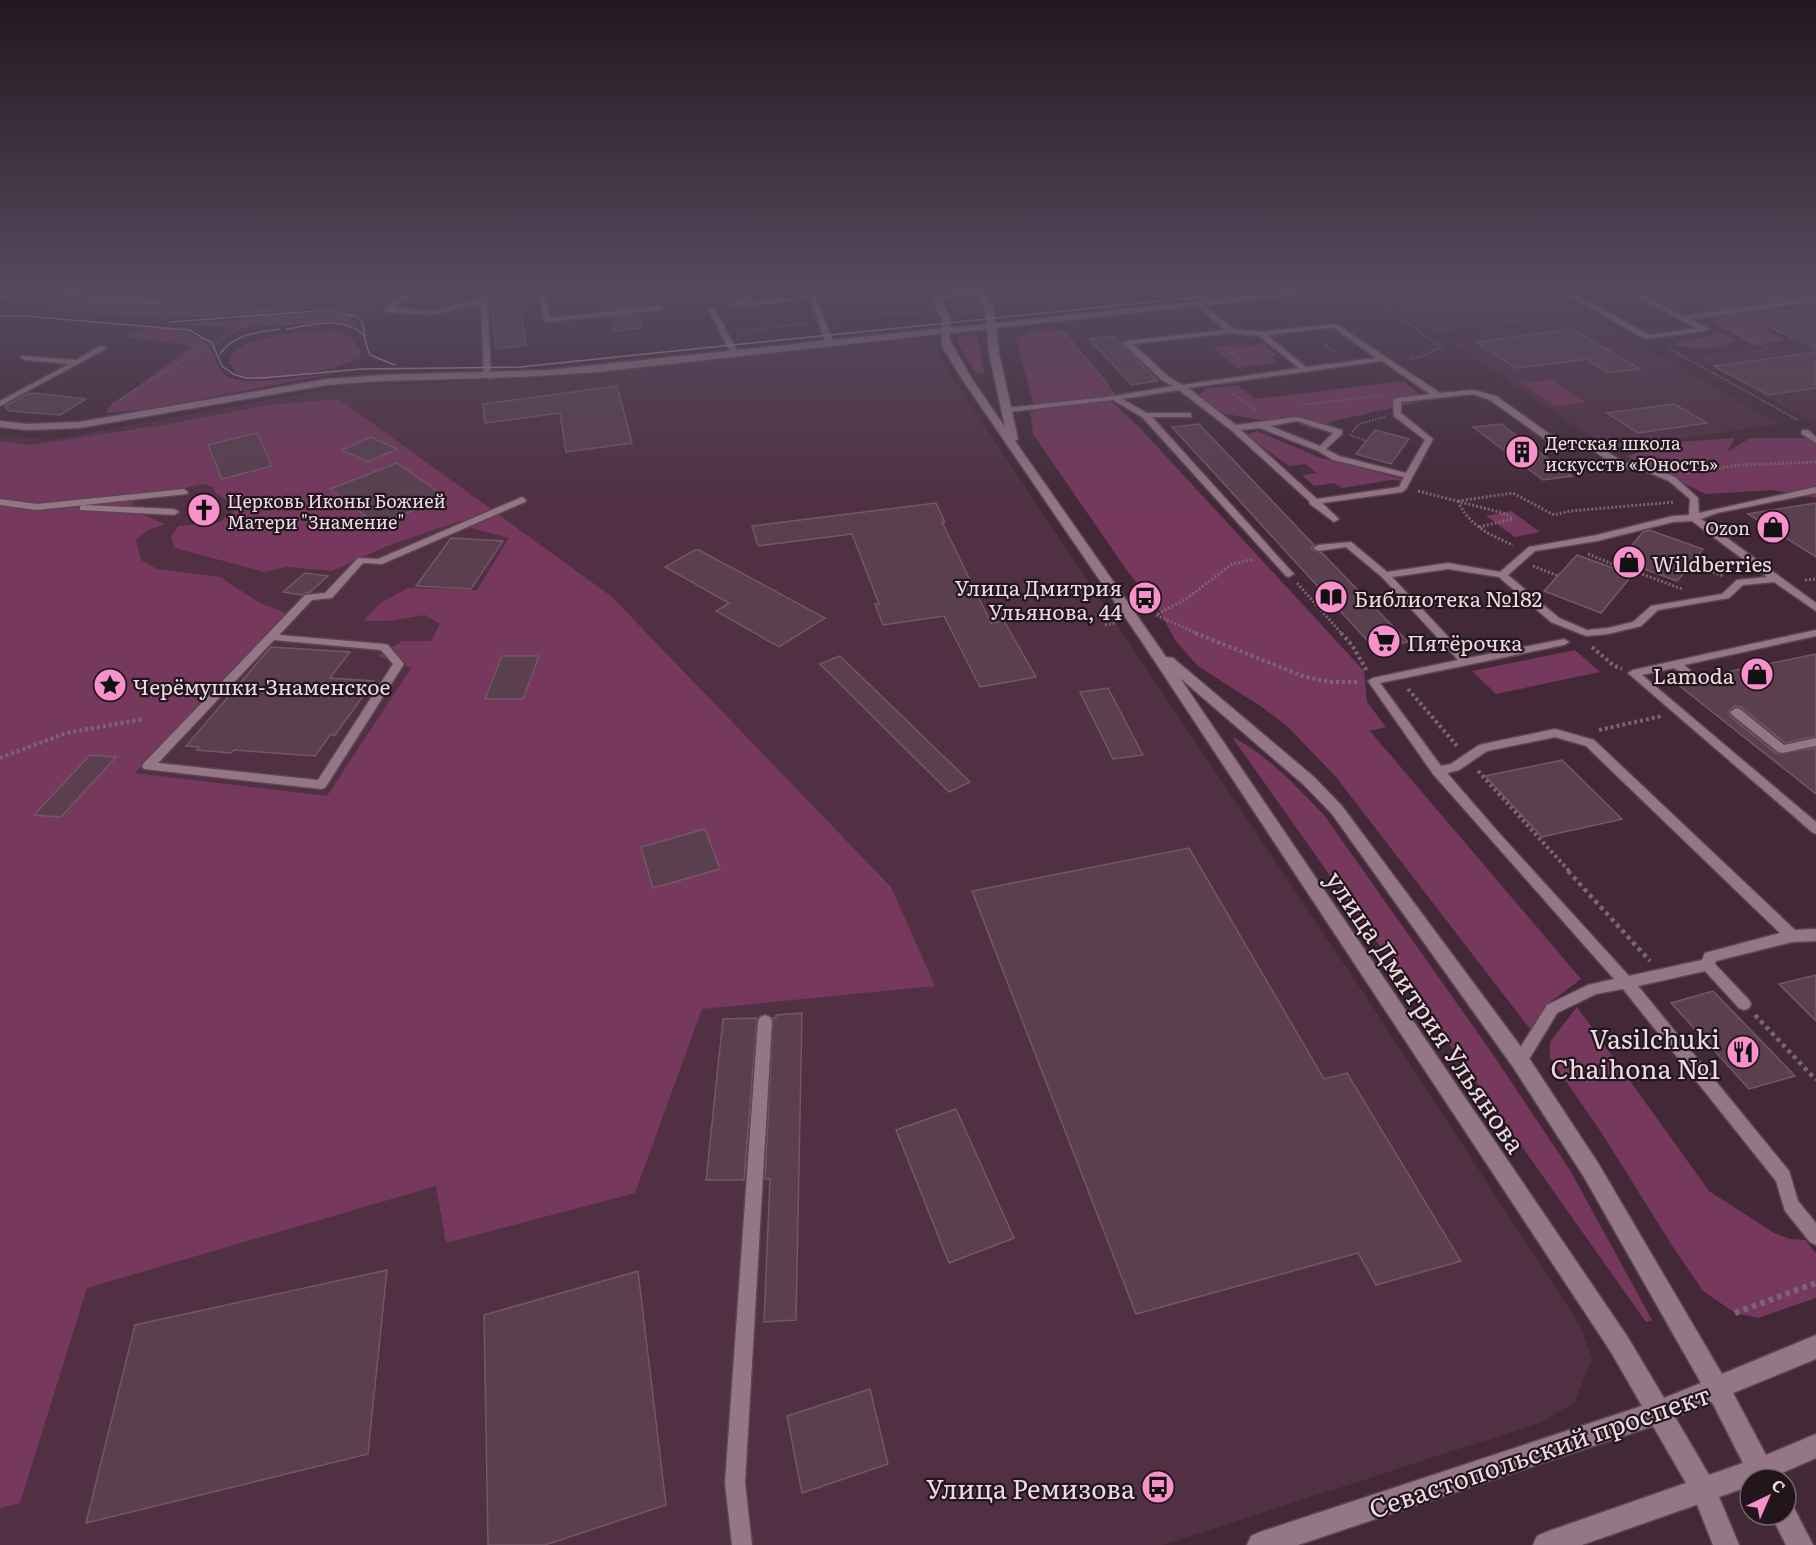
<svg xmlns="http://www.w3.org/2000/svg" width="1816" height="1545" viewBox="0 0 1816 1545" font-family="Literata,serif">
  <rect width="100%" height="100%" fill="#432937"/>
  <!-- built -->
  <g fill="#503042">
    <polygon points="1473,292 1550,292 1591,316 1436,333 1390,301"/>
    <polygon points="1593,318 1779,424 1608,449 1445,337"/>
    <polygon points="915,339 923,339 933,345 965,397 1371,1004 1581,1327 1592,1359 1575,1402 1542,1422 1163,1545 0,1545 0,435 51,440 342,386 550,378"/>
    <polygon points="1816,341 1816,425 1694,357"/>
  </g>
  <!-- green -->
  <g fill="#76385d" fill-rule="evenodd">
    <polygon points="77,292 121,292 170,297 179,292 234,292 230,295 273,312 163,319 44,308"/>
    <polygon points="1681,292 1816,292 1816,303 1739,314 1785,340 1753,345 1715,323 1719,313"/>
    <path d="M957,295L972,297L976,313C963,318 959,310 952,299Z"/>
    <polygon points="328,312 352,316 358,326 325,322 238,328 177,324"/>
    <path d="M144,328C165,326 199,330 211,350C215,358 220,373 228,377C247,387 314,375 338,373L147,409L107,413V409L192,346L125,337Z"/>
    <polygon points="1062,329 1117,396 1034,405 1017,343 1019,338 1032,331"/>
    <path d="M336,331L350,336L361,351L360,358C333,371 267,383 238,374L229,362C234,334 312,331 336,331Z"/>
    <path d="M1720,334L1729,336L1736,341C1722,348 1687,353 1674,342Z"/>
    <polygon points="977,335 984,373 977,374 958,344 958,339 960,337"/>
    <polygon points="1242,344 1245,346 1264,344 1277,355 1270,356 1278,363 1236,368 1213,347"/>
    <polygon points="1551,380 1585,402 1555,406 1522,383"/>
    <polygon points="1403,381 1427,400 1329,422 1325,431 1309,428 1293,421 1261,420 1221,413 1197,397 1207,388 1237,385 1255,399"/>
    <path d="M339,399L611,596L891,887L935,986L702,1009L635,1193L446,1243L436,1186L87,1288L20,1503L0,1508V441L32,445L175,423L268,405ZM203,484L213,487L216,494L233,503V512L220,522L178,526L171,537L175,548L264,572L287,567L332,571L385,547L460,521L474,529L509,538L477,590L408,588L380,603L363,621H389L425,615L440,624L431,641H402L378,656L411,668L327,796L135,773L286,613L260,603L220,577L157,569L141,560L136,539L149,530L165,524L141,514L131,507L135,499Z"/>
    <polygon points="1111,401 1139,427 1364,671 1367,702 1386,727 1370,731 1581,979 1548,1004 1530,1029 1336,777 1287,726 1262,707 1198,666 1175,640 1159,610 1128,572 1033,434 1030,411"/>
    <polygon points="1257,431 1318,457 1402,479 1403,481 1391,480 1342,488 1334,483 1314,486 1302,475 1317,473 1305,464 1289,466 1246,435"/>
    <polygon points="1735,438 1727,452 1750,438 1808,438 1816,443 1816,498 1773,490 1706,494 1626,456 1678,442"/>
    <polygon points="1511,511 1540,532 1515,537 1486,516"/>
    <polygon points="1575,650 1600,672 1496,694 1472,671"/>
    <path d="M1232,737C1267,754 1297,787 1324,815L1492,1053L1570,1170L1652,1320L1646,1322Z"/>
    <polygon points="1577,1007 1709,1191 1774,1233 1790,1239 1805,1240 1816,1253 1816,1298 1758,1318 1735,1313 1703,1291 1671,1244 1603,1135 1550,1058 1550,1042"/>
  </g>
  <!-- building -->
  <g fill="#5a3f4e" stroke="#745767" stroke-width="1.5">
    <polygon points="607,292 633,292 637,306 610,309"/>
    <polygon points="519,298 526,345 496,349 491,301"/>
    <polygon points="1816,306 1816,349 1746,316"/>
    <polygon points="639,315 642,328 615,331 612,317"/>
    <polygon points="1572,329 1640,369 1608,373 1587,359 1516,368 1475,342"/>
    <polygon points="1113,336 1158,381 1132,385 1089,339"/>
    <polygon points="1816,352 1816,388 1768,395 1714,366"/>
    <polygon points="617,386 632,443 566,452 560,413 485,423 483,404"/>
    <polygon points="34,393 86,399 60,415 9,411 5,406 28,394"/>
    <polygon points="1674,404 1707,423 1638,433 1607,413"/>
    <polygon points="1199,424 1314,545 1311,547 1312,550 1322,553 1408,642 1374,648 1172,427"/>
    <polygon points="1501,424 1572,476 1543,480 1473,427"/>
    <polygon points="1375,430 1409,439 1391,464 1356,454"/>
    <polygon points="257,433 272,466 222,479 208,445"/>
    <polygon points="371,437 397,449 368,462 342,450"/>
    <polygon points="397,463 446,497 378,525 330,489"/>
    <polygon points="936,503 945,522 942,522 991,623 1004,621 1036,677 980,687 944,616 883,625 875,604 879,604 852,534 758,546 752,526"/>
    <polygon points="1816,503 1816,557 1748,514 1784,508"/>
    <polygon points="1649,530 1703,549 1677,581 1639,567 1601,613 1544,591 1577,555 1613,568 1643,532"/>
    <polygon points="451,538 503,541 471,589 416,586"/>
    <polygon points="695,550 699,550 825,618 779,647 716,611 729,603 665,567"/>
    <polygon points="305,573 328,576 310,592 302,595 283,592"/>
    <polygon points="271,647 350,652 330,678 374,681 335,735 330,735 315,756 234,750 231,753 197,750 199,747 186,746"/>
    <polygon points="1816,654 1816,736 1785,743 1741,707 1735,706 1728,712 1731,717 1777,754 1816,748 1816,794 1676,683 1688,680 1696,684 1701,681 1702,677"/>
    <polygon points="502,656 539,656 523,699 485,699"/>
    <polygon points="840,656 970,782 949,792 820,664"/>
    <polygon points="1108,688 1143,755 1113,759 1080,692"/>
    <polygon points="90,755 116,757 61,817 34,815"/>
    <polygon points="1562,760 1622,819 1542,837 1485,776"/>
    <polygon points="705,829 720,869 653,888 641,847"/>
    <polygon points="1189,848 1324,1079 1347,1073 1461,1261 1376,1285 1358,1253 1136,1314 972,891"/>
    <polygon points="1816,975 1816,1021 1779,984"/>
    <polygon points="1713,991 1795,1076 1749,1089 1671,1003"/>
    <polygon points="802,1013 796,1320 764,1322 770,1179 765,1179 773,1018 776,1018 776,1015"/>
    <polygon points="757,1018 744,1180 706,1180 723,1019"/>
    <polygon points="956,1109 1014,1238 949,1263 896,1130"/>
    <polygon points="387,1270 368,1454 86,1523 135,1325"/>
    <polygon points="638,1271 666,1505 545,1545 488,1545 484,1315"/>
    <polygon points="870,1389 888,1464 802,1493 787,1416"/>
  </g>
  <g fill="none" stroke-linecap="round" stroke-linejoin="round">
    <!-- service casing -->
    <g stroke="#5b4652" stroke-width="3">
      <g id="service">
        <polygon points="6,292 14,292 0,299 0,295"/>
        <polygon points="45,292 68,292 160,301 163,303 160,305 48,294"/>
        <polygon points="387,292 416,292 393,308 431,311 481,299 481,292 487,292 491,379 484,377 481,303 431,315 386,312 384,311 384,309 403,295"/>
        <polygon points="538,292 544,292 550,318 660,306 663,308 660,310 547,322 544,320"/>
        <polygon points="1563,292 1571,292 1649,335 1697,328 1628,292 1636,292 1684,316 1770,304 1771,295 1767,292 1776,293 1777,303 1816,297 1816,301 1691,319 1709,329 1705,331 1645,339"/>
        <polygon points="748,293 751,295 741,303 815,296 834,343 830,345 826,343 810,299 731,307 731,305"/>
        <path d="M1197,303H1201L1233,329L1261,332L1336,324L1440,393L1473,390L1496,396L1565,445L1594,443L1625,463H1642L1675,477L1698,498L1699,513L1816,487V493L1717,513L1701,519L1816,603V611L1774,582L1743,585L1729,598L1658,610L1641,626L1608,634L1586,636L1551,622L1499,577L1448,569L1392,577L1468,658L1564,639L1569,642L1564,645L1380,683L1441,766L1451,764L1479,745L1555,729L1594,740L1795,930L1816,929V941L1792,942L1716,961L1715,964L1749,1000L1751,1004L1749,1008L1744,1010L1739,1008L1705,971L1638,986L1789,1171L1798,1201L1816,1223V1245L1810,1242L1785,1211L1776,1181L1623,989L1596,994L1557,1013L1525,1066L1520,1068L1515,1066L1512,1061L1515,1056L1547,1005L1588,985L1614,979L1433,774L1368,681L1373,678L1458,660L1382,577L1346,547L1318,551L1313,548L1318,545L1351,542L1387,572L1448,563L1500,572L1529,547L1597,535L1673,516L1689,515L1690,499L1669,481L1638,468H1620L1589,448L1560,450L1490,400L1473,394L1401,402V413L1433,439L1406,489L1402,492L1322,503L1339,519L1334,522L1310,504L1309,501L1231,430L1179,390L1122,399L1147,413H1191V417H1152L1292,572L1294,574L1289,577L1286,576L1142,417L1113,400L1007,412L1003,410L1007,408L1114,396L1173,386L1162,380L1123,343L1127,341L1225,330L1197,305ZM1333,327L1376,358L1306,367L1267,335ZM1231,333L1259,336L1299,368L1182,385L1168,376L1133,344ZM1382,361L1430,394L1397,398L1393,400L1394,416L1425,440L1406,473L1339,456L1326,449L1342,434V430L1297,417L1236,425L1188,388ZM1297,421L1333,433L1320,446L1270,426ZM1260,428L1318,451L1333,460L1404,477L1399,487L1317,499L1241,430ZM1692,521L1767,577L1737,580L1722,594L1651,606L1633,622L1608,628L1587,630L1559,618L1508,575L1535,551L1597,541L1673,522ZM1555,737L1586,746L1780,933L1705,953L1702,960L1629,976L1499,833L1447,773L1459,770L1487,751Z"/>
        <polygon points="710,309 715,310 739,354 738,356 731,354 709,310"/>
        <polygon points="100,346 107,348 0,406 0,401 69,364 25,360 21,358 22,356 76,360"/>
        <polygon points="1802,430 1808,430 1816,437 1816,443 1802,434"/>
        <polygon points="184,489 188,492 187,494 37,510 0,505 0,499 37,504"/>
        <path d="M522,497L526,500L525,502L382,564L363,563L332,598L312,600L279,635L384,644L388,645L404,664L325,788L321,789L144,769L142,766L144,763L305,595L325,593L358,558L378,559ZM274,640L381,650L393,664L318,780L158,763Z"/>
        <polygon points="83,505 174,509 179,512 174,515 80,510 80,506"/>
        <polygon points="1816,630 1816,636 1684,665 1700,679 1695,682 1674,668 1642,675 1816,822 1816,834 1812,832 1628,673 1633,670"/>
        <polygon points="1736,708 1740,709 1784,745 1816,738 1816,746 1782,753 1778,752 1732,715 1730,712"/>
        <polygon points="765,1015 770,1017 772,1021 745,1483 752,1545 732,1545 725,1483 758,1021 760,1017"/>
      </g>
    </g>
    <!-- tertiary casing -->
    <g stroke="#5b4652" stroke-width="3">
      <g id="tertiary">
        <polygon points="945,328 949,331 948,333 598,372 521,377 382,381 327,385 79,428 27,430 0,427 0,421 27,424 79,422 327,379 382,375 549,370"/>
        <polygon points="1703,1477 1712,1480 1739,1545 1713,1545 1691,1489 1694,1480"/>
        <polygon points="1786,1503 1793,1506 1813,1545 1786,1545 1771,1515 1786,1515"/>
      </g>
    </g>
    <!-- secondary casing -->
    <g stroke="#5b4652" stroke-width="3">
      <path id="secondary" d="M928,292H936L939,297L952,292H986L993,309L995,323L1286,292H1313L1309,294L996,328L999,353L1018,439L1015,441L1166,657L1173,658L1314,777L1342,806L1527,1055L1598,1163L1722,1374L1816,1335V1359L1733,1393L1766,1455L1816,1434V1458L1768,1479H1750V1486L1582,1545H1533L1537,1536L1546,1532L1686,1483L1653,1426L1298,1545H1247L1251,1536L1260,1532L1642,1406L1611,1352L1142,642L960,376L942,346V318ZM954,296L980,298L985,309L986,324L950,328V318L942,302ZM987,329L989,353L1005,427L970,376L949,339L950,333ZM1180,678L1304,785L1332,814L1513,1067L1584,1177L1701,1383L1664,1398L1627,1336ZM1712,1402L1743,1463L1709,1475L1675,1417Z"/>
    </g>
    <!-- path-far4 -->
    <g stroke="#7c6571" stroke-width="2" stroke-dasharray="1.5 1.5" stroke-linecap="butt">
      <polyline points="1073,292 1083,303"/>
      <polyline points="168,294 229,295 285,325 374,312"/>
      <polyline points="1367,294 1441,347 1420,357 1409,359"/>
      <polyline points="241,300 266,301 309,308 374,308"/>
      <polyline points="261,312 301,309"/>
      <polyline points="835,320 888,314 925,313"/>
      <polyline points="1724,327 1768,348"/>
      <polyline points="1063,331 1108,385"/>
      <polyline points="740,332 807,323"/>
      <polyline points="1319,341 1335,352"/>
      <polyline points="1224,346 1245,364"/>
      <polyline points="1668,348 1798,420"/>
      <polyline points="1233,394 1257,411"/>
      <polyline points="112,404 206,346 215,344 262,313"/>
      <polyline points="1301,405 1385,395"/>
      <polyline points="1352,432 1359,424 1385,417"/>
      <polyline points="1350,435 1366,441"/>
    </g>
    <!-- path-far3 -->
    <g stroke="#7c6571" stroke-width="3" stroke-dasharray="2 2" stroke-linecap="butt">
      <polyline points="1687,473 1741,465 1816,462"/>
      <polyline points="1418,491 1503,513 1514,519"/>
      <polyline points="1458,501 1513,493 1554,515 1570,511 1675,502"/>
      <path d="M1458,501C1468,525 1490,535 1513,545"/>
      <polyline points="1479,527 1513,519"/>
      <polyline points="1588,554 1615,565"/>
      <polyline points="1690,565 1724,576"/>
      <polyline points="1533,566 1558,576"/>
      <polyline points="1631,570 1682,589"/>
      <polyline points="1805,580 1816,579"/>
      <polyline points="1297,583 1342,634"/>
      <polyline points="1105,625 1115,623"/>
      <polyline points="1198,634 1156,615 1186,599 1232,564 1254,559"/>
    </g>
    <!-- path-far2 -->
    <g stroke="#7c6571" stroke-width="4" stroke-dasharray="3 3" stroke-linecap="butt">
      <polyline points="1195,633 1305,677 1330,682 1359,682"/>
      <polyline points="1341,633 1352,645 1367,671"/>
      <polyline points="1592,647 1613,665 1622,669"/>
      <polyline points="1408,689 1458,747"/>
      <polyline points="1599,730 1662,716"/>
      <polyline points="0,758 66,733 144,719"/>
      <polyline points="1478,771 1570,872"/>
    </g>
    <!-- path-far1 -->
    <g stroke="#7c6571" stroke-width="4.5" stroke-dasharray="4 4" stroke-linecap="butt">
      <polyline points="1568,871 1650,961"/>
      <polyline points="1755,1015 1816,1080"/>
    </g>
    <!-- path -->
    <polyline stroke="#7c6571" stroke-width="6" stroke-dasharray="4.5 4.5" stroke-linecap="butt" points="1735,1313 1816,1283"/>
    <!-- service -->
    <use href="#service" fill="#957686" fill-rule="evenodd"/>
    <!-- tertiary -->
    <use href="#tertiary" fill="#957686" fill-rule="evenodd"/>
    <!-- secondary -->
    <use href="#secondary" fill="#957686" fill-rule="evenodd"/>
    <!-- tram -->
    <g stroke="#af9ba5" stroke-width="1.5">
      <polyline points="0,316 25,316 189,330 212,343 222,366 233,374 246,378 263,378 361,369 520,367 1248,292"/>
      <path d="M171,322L329,310C378,319 355,320 370,355L395,365"/>
      <path d="M286,329C312,325 345,315 365,336"/>
      <path d="M220,354C234,334 257,332 280,329"/>
    </g>
  </g>
  <!-- sky -->
  <linearGradient id="sky" x2="0" y2="1"><stop stop-color="#25171e"/><stop offset="0.57" stop-color="#55495e"/><stop offset="1" stop-color="#55495e" stop-opacity="0"/></linearGradient>
  <rect width="1816" height="508" fill="url(#sky)"/>
  <!-- icons -->
  <defs>
    <g id="building-disc" transform="scale(1.725)"><circle r="9.5" fill="#f890cc" stroke="#22161c"/><path d="M-4-6H4V6H1V3H-1V6H-4ZM-2.5-4.3h1.7v1.8h-1.7ZM.8-4.3h1.7v1.8H.8ZM-2.5-1h1.7V.8h-1.7ZM.8-1h1.7V.8H.8Z" fill="#111"/></g>
    <g id="church-disc" transform="scale(1.725)"><circle r="9.5" fill="#f890cc" stroke="#22161c"/><path d="M-1.2-6h2.4v3.5h3.3v2.4h-3.3V6h-2.4V-.1h-3.3v-2.4h3.3Z" fill="#111"/></g>
    <g id="shop-disc" transform="scale(1.725)"><circle r="9.5" fill="#f890cc" stroke="#22161c"/><path d="M-5-2.5h2.3a2.7 3.5 0 0 1 5.4 0H5L5.5 6h-11ZM-1.5-2.5h3a1.5 2.3 0 0 0-3 0Z" fill="#111"/></g>
    <g id="library-disc" transform="scale(1.725)"><circle r="9.5" fill="#f890cc" stroke="#22161c"/><path d="M-6-4Q-3-5.5-.7-3.5V5Q-3 3-6 4ZM6-4Q3-5.5 .7-3.5V5Q3 3 6 4Z" fill="#111"/></g>
    <g id="bus-disc" transform="scale(1.725)"><circle r="9.5" fill="#f890cc" stroke="#22161c"/><path d="M-5-6H5V4H4V6H2V4H-2V6H-4V4H-5ZM-3.5-4V0h7V-4ZM-3.5 1.2v1.5H-2V1.2ZM2 1.2v1.5H3.5V1.2Z" fill="#111"/></g>
    <g id="supermarket-disc" transform="scale(1.725)"><circle r="9.5" fill="#f890cc" stroke="#22161c"/><path d="M-6-5.5h2.5l.6 2H6L4.5 2H-2.5L-4.4-4H-6ZM-1.5 3.2a1.3 1.3 0 1 0 .1 0ZM3 3.2a1.3 1.3 0 1 0 .1 0Z" fill="#111"/></g>
    <g id="sight-disc" transform="scale(1.725)"><circle r="9.5" fill="#f890cc" stroke="#22161c"/><path d="M0-6L1.8-2.2L6-1.7L2.9 1.2L3.7 5.4L0 3.3L-3.7 5.4L-2.9 1.2L-6-1.7L-1.8-2.2Z" fill="#111"/></g>
    <g id="restaurant-disc" transform="scale(1.725)"><circle r="9.5" fill="#f890cc" stroke="#22161c"/><path d="M-5-6h1v4h1v-4h1v4h1v-4h1v5L-1.5 .5V6h-2V.5L-5-1ZM5-6V6H3V1.5H1.5Q1.5-4 5-6Z" fill="#111"/></g>
  </defs>
  <g fill-rule="evenodd">
    <use href="#building-disc" x="1522" y="452"/>
    <use href="#church-disc" x="204" y="510"/>
    <use href="#shop-disc" x="1773" y="527"/>
    <use href="#shop-disc" x="1629" y="562"/>
    <use href="#library-disc" x="1331" y="597"/>
    <use href="#bus-disc" x="1145" y="598"/>
    <use href="#supermarket-disc" x="1384" y="641"/>
    <use href="#shop-disc" x="1757" y="674"/>
    <use href="#sight-disc" x="110" y="685"/>
    <use href="#restaurant-disc" x="1743" y="1052"/>
    <use href="#bus-disc" x="1158" y="1487"/>
  </g>
  <g text-anchor="middle" dominant-baseline="central" stroke-width="4.5" stroke-linejoin="round" paint-order="stroke">
    <!-- far-poi labels -->
    <g font-size="18" fill="#ecdbe3" stroke="#22161c" text-anchor="start">
      <text x="1545" y="442">Детская школа<tspan x="1545" dy="21">искусств «Юность»</tspan></text>
      <text x="227" y="500">Церковь Иконы Божией<tspan x="227" dy="21">Матери "Знамение"</tspan></text>
      <text x="1750" y="527" text-anchor="end">Ozon</text>
    </g>
    <!-- poi labels -->
    <g font-size="21" fill="#ecdbe3" stroke="#22161c" text-anchor="start">
      <text x="1652" y="562">Wildberries</text>
      <text x="1122" y="586" text-anchor="end">Улица Дмитрия<tspan x="1122" dy="24">Ульянова, 44</tspan></text>
      <text x="1354" y="597">Библиотека №182</text>
      <text x="1407" y="641">Пятёрочка</text>
      <text x="1734" y="674" text-anchor="end">Lamoda</text>
      <text x="133" y="685">Черёмушки-Знаменское</text>
    </g>
    <!-- near-street labels -->
    <g font-size="26" fill="#ecdbe3" stroke="#22161c">
      <text transform="translate(1427 1011) rotate(56)">улица Дмитрия Ульянова</text>
      <text transform="translate(1539 1450) rotate(-19)">Севастопольский проспект</text>
    </g>
    <!-- near-poi labels -->
    <g font-size="26" fill="#ecdbe3" stroke="#22161c" text-anchor="end">
      <text x="1720" y="1037">Vasilchuki<tspan x="1720" dy="30">Chaihona №1</tspan></text>
      <text x="1135" y="1487">Улица Ремизова</text>
    </g>
  </g>
  <!-- north arrow -->
  <g transform="translate(1768 1497) rotate(44)"><circle r="28" fill="#22161c" stroke="#73656c" stroke-width="1.5"/>
  <path d="M0-4.5L10 22L0 15L-10 22Z" fill="#f890cc"/>
  <text y="-9" font-size="16" font-weight="bold" text-anchor="middle" fill="#ecdbe3">С</text>
  </g>
</svg>
